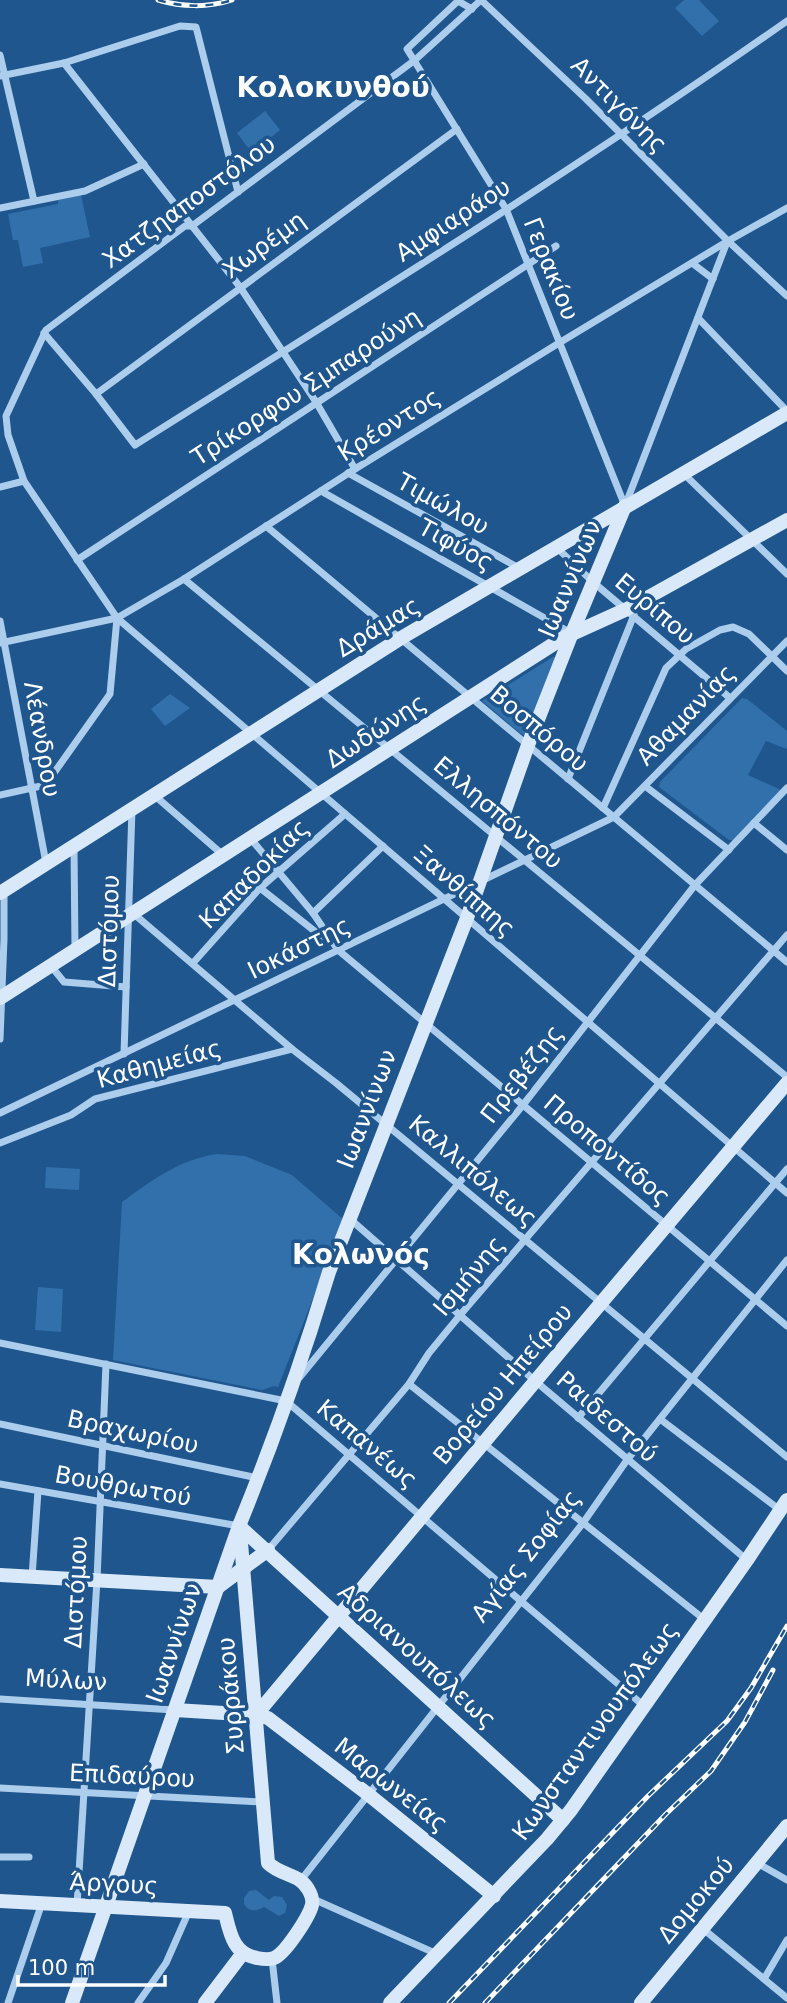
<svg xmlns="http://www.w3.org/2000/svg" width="787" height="2003" viewBox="0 0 787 2003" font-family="'DejaVu Sans',sans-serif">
  <rect width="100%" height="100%" fill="#1f568e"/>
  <!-- green -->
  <g fill="#3270ac">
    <polygon points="684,0 699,0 719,21 702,36 675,8"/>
    <polygon points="265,111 280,130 252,153 237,133"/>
    <polygon points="81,195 90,237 40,248 43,263 23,267 18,240 13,240 8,214 58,204 58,200"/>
    <polygon points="553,657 556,657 526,736 520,733 482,701"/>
    <polygon points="170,694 190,708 165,726 151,709"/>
    <polygon points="742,698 747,699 787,731 787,749 766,741 748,775 781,790 733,840 729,840 659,787 660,782"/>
    <path d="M217,1154L245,1156L292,1175L344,1220L278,1387L274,1386L262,1390L113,1360L122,1202C153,1180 178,1160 217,1154Z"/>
    <polygon points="46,1167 80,1169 79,1190 45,1188"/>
    <polygon points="38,1287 63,1289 61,1332 35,1330"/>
    <path d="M256,1890L269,1900L274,1896L282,1897L287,1905L285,1913L279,1916L264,1907C256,1912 249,1912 244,1904V1898L249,1891Z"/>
  </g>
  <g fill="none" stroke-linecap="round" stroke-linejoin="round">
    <!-- street -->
    <g stroke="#adcded" stroke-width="7">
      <polyline points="481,0 415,60 192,226 185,226 46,330 6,416 8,435 24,481 117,618 787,1193"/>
      <polyline points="481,0 586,99 728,241 787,296"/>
      <polyline points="472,9 458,1 407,49 506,209 625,506"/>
      <polyline points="0,55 34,201"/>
      <polyline points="64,63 240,287 316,402 355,469"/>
      <polyline points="0,76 64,63 180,26 196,27 238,192"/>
      <polyline points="0,208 85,191 144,164"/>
      <polyline points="692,263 713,279"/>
      <polyline points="698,318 787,411"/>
      <path d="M44,333L96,394L135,445C354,307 575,170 787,21"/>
      <polyline points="96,394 457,129"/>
      <polyline points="348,473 519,568"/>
      <polyline points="683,473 787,574"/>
      <polyline points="0,487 24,481"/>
      <polyline points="321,491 571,633"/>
      <polyline points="625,506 727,242"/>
      <polyline points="266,526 787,962"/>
      <polyline points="556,547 593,582 730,698"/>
      <polyline points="77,560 556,246"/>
      <polyline points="184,579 787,1077"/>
      <polyline points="0,621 46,863"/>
      <polyline points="0,643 117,618 184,579 355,469 559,343 728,241 787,208"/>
      <polyline points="568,779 634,615"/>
      <polyline points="645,786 729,850"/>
      <polyline points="0,795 41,786 49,780 110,694 117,618"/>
      <polyline points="154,795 223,855"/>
      <polyline points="603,808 666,668 686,649 720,630 733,627 749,634 787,671"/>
      <polyline points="754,823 787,850"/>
      <polyline points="251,839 313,913 338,950 787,1326"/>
      <polyline points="74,847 75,950"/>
      <polyline points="260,888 317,933 329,939"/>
      <polyline points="313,913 383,846"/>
      <polyline points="134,914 292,1049 336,1083 787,1457"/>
      <polyline points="193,963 260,888 345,814"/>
      <polyline points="51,966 64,982 126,987"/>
      <polyline points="0,1039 4,939 4,890"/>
      <polyline points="124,1054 132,809"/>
      <polyline points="0,1113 614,817 787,641"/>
      <polyline points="0,1143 71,1115 95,1099 292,1049"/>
      <polyline points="350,1219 534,1380 747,1560"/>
      <polyline points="0,1343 286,1401 644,1706"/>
      <polyline points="299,1378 523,1105 695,885 787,788"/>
      <polyline points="409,1384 705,1620"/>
      <polyline points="578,1418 787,1169"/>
      <polyline points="660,1419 780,1510"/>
      <polyline points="0,1424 258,1478"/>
      <polyline points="0,1484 239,1526"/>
      <polyline points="268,1550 409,1384 429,1353 461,1314 787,935"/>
      <polyline points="32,1577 38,1491"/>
      <polyline points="0,1699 174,1710"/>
      <polyline points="0,1788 262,1802"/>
      <polyline points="0,1857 29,1857"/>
      <polyline points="757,1863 787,1880"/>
      <polyline points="301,1880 583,1523 627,1460 787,1260"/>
      <polyline points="311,1898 437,1954"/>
      <polyline points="77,1905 97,1580 106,1364"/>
      <polyline points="702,1928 787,1998"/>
      <polyline points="272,1959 277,2003"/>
      <polyline points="764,1979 787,1940"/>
      <polyline points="8,2003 42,1903"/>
      <polyline points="138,2003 166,1963 189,1911"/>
    </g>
    <!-- secondary -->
    <g stroke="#dae9f9" stroke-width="14">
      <polyline points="0,893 401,638 787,413"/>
      <polyline points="0,998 563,638 627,609 787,520"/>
      <polyline points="239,1526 563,1820"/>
      <polyline points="0,1575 218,1587"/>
      <polyline points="218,1587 268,1550"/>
      <polyline points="175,1710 256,1715 268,1718 369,1795 494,1896"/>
      <path d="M256,1715C432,1503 609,1293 787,1083"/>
      <path d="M0,1901L225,1913C230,1933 233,1954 257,1958C262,1959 269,1960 274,1958C285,1954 309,1917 312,1905C313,1900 311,1894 308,1889C299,1873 281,1876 268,1863L240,1531"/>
      <path d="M72,2003L239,1526C273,1443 303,1358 329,1272L467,918L528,745L572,633L625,506"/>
      <polyline points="205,2003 243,1953"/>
      <polyline points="390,2003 547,1839 571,1810 747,1560 787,1500"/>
      <polyline points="641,2003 787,1826"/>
    </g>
    <!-- rail casing -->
    <g stroke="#fff" stroke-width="5">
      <g id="rail">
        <path d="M158,0C181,7 208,8 232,0"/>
        <polyline points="449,2003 648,1796 727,1721 751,1688 787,1626"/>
        <polyline points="485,2003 666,1814 711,1771 745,1722 773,1670"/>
      </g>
    </g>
    <!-- rail -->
    <use href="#rail" stroke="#1f568e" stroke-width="2.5" stroke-dasharray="8" stroke-linecap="butt"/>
  </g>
  <g text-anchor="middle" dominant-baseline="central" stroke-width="7" stroke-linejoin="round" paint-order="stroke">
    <!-- street labels -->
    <g font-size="24" fill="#fff" stroke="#1f568e">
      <text transform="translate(619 105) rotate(45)">Αντιγόνης</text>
      <text transform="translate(189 202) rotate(-36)">Χατζηαποστόλου</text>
      <text transform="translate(453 220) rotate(-33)">Αμφιαράου</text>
      <text transform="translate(264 245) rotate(-36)">Χωρέμη</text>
      <text transform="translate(551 269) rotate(68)">Γερακίου</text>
      <text transform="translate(306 387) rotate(-33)">Τρίκορφου Σμπαρούνη</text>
      <text transform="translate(389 425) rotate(-32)">Κρέοντος</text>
      <text transform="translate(443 504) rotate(29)">Τιμώλου</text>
      <text transform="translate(456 545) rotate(29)">Τιφύος</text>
      <text transform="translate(570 579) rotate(-67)">Ιωαννίνων</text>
      <text transform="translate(655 609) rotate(40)">Ευρίπου</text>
      <text transform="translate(378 627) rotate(-31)">Δράμας</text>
      <text transform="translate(686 715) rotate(-46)">Αθαμανίας</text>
      <text transform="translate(539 729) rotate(40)">Βοσπόρου</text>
      <text transform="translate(376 731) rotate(-33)">Δωδώνης</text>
      <text transform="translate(42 739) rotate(80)">Λέανδρου</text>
      <text transform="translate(498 813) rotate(40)">Ελλησπόντου</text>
      <text transform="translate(254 874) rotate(-45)">Καπαδοκίας</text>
      <text transform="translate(464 891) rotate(41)">Ξανθίππης</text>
      <text transform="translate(109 931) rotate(-88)">Διστόμου</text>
      <text transform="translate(299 948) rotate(-26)">Ιοκάστης</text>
      <text transform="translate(159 1064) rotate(-15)">Καθημείας</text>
      <text transform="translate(522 1074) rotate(-52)">Πρεβέζης</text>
      <text transform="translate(367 1109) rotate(-69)">Ιωαννίνων</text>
      <text transform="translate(607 1150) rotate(40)">Προποντίδος</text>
      <text transform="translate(473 1171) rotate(40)">Καλλιπόλεως</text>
      <text transform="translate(469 1276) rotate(-50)">Ισμήνης</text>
      <text transform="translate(503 1384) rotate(-50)">Βορείου Ηπείρου</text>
      <text transform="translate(607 1417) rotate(41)">Ραιδεστού</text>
      <text transform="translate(133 1432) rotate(12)">Βραχωρίου</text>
      <text transform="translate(367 1444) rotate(40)">Καπανέως</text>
      <text transform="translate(123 1486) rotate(10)">Βουθρωτού</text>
      <text transform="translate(526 1556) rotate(-52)">Αγίας Σοφίας</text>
      <text transform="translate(76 1592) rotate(-87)">Διστόμου</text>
      <text transform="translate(174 1643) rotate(-71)">Ιωαννίνων</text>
      <text transform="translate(417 1656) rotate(42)">Αδριανουπόλεως</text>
      <text transform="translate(66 1680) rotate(3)">Μύλων</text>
      <text transform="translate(231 1696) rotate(-95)">Συρράκου</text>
      <text transform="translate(595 1731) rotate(-54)">Κωνσταντινουπόλεως</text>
      <text transform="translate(132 1776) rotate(3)">Επιδαύρου</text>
      <text transform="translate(391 1785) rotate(38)">Μαρωνείας</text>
      <text transform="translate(114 1884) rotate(3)">Άργους</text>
      <text transform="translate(696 1900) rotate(-50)">Δομοκού</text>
    </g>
    <!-- quarter labels -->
    <g font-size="28" font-weight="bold" fill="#fff" stroke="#1f568e">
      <text x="333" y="87">Κολοκυνθού</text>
      <text x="361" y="1254">Κολωνός</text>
    </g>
  </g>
  <!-- scale -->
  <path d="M18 1975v10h147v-10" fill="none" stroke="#ffffff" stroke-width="3.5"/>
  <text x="28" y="1975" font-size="21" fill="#ffffff" stroke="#1f568e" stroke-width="5" paint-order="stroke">100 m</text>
</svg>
